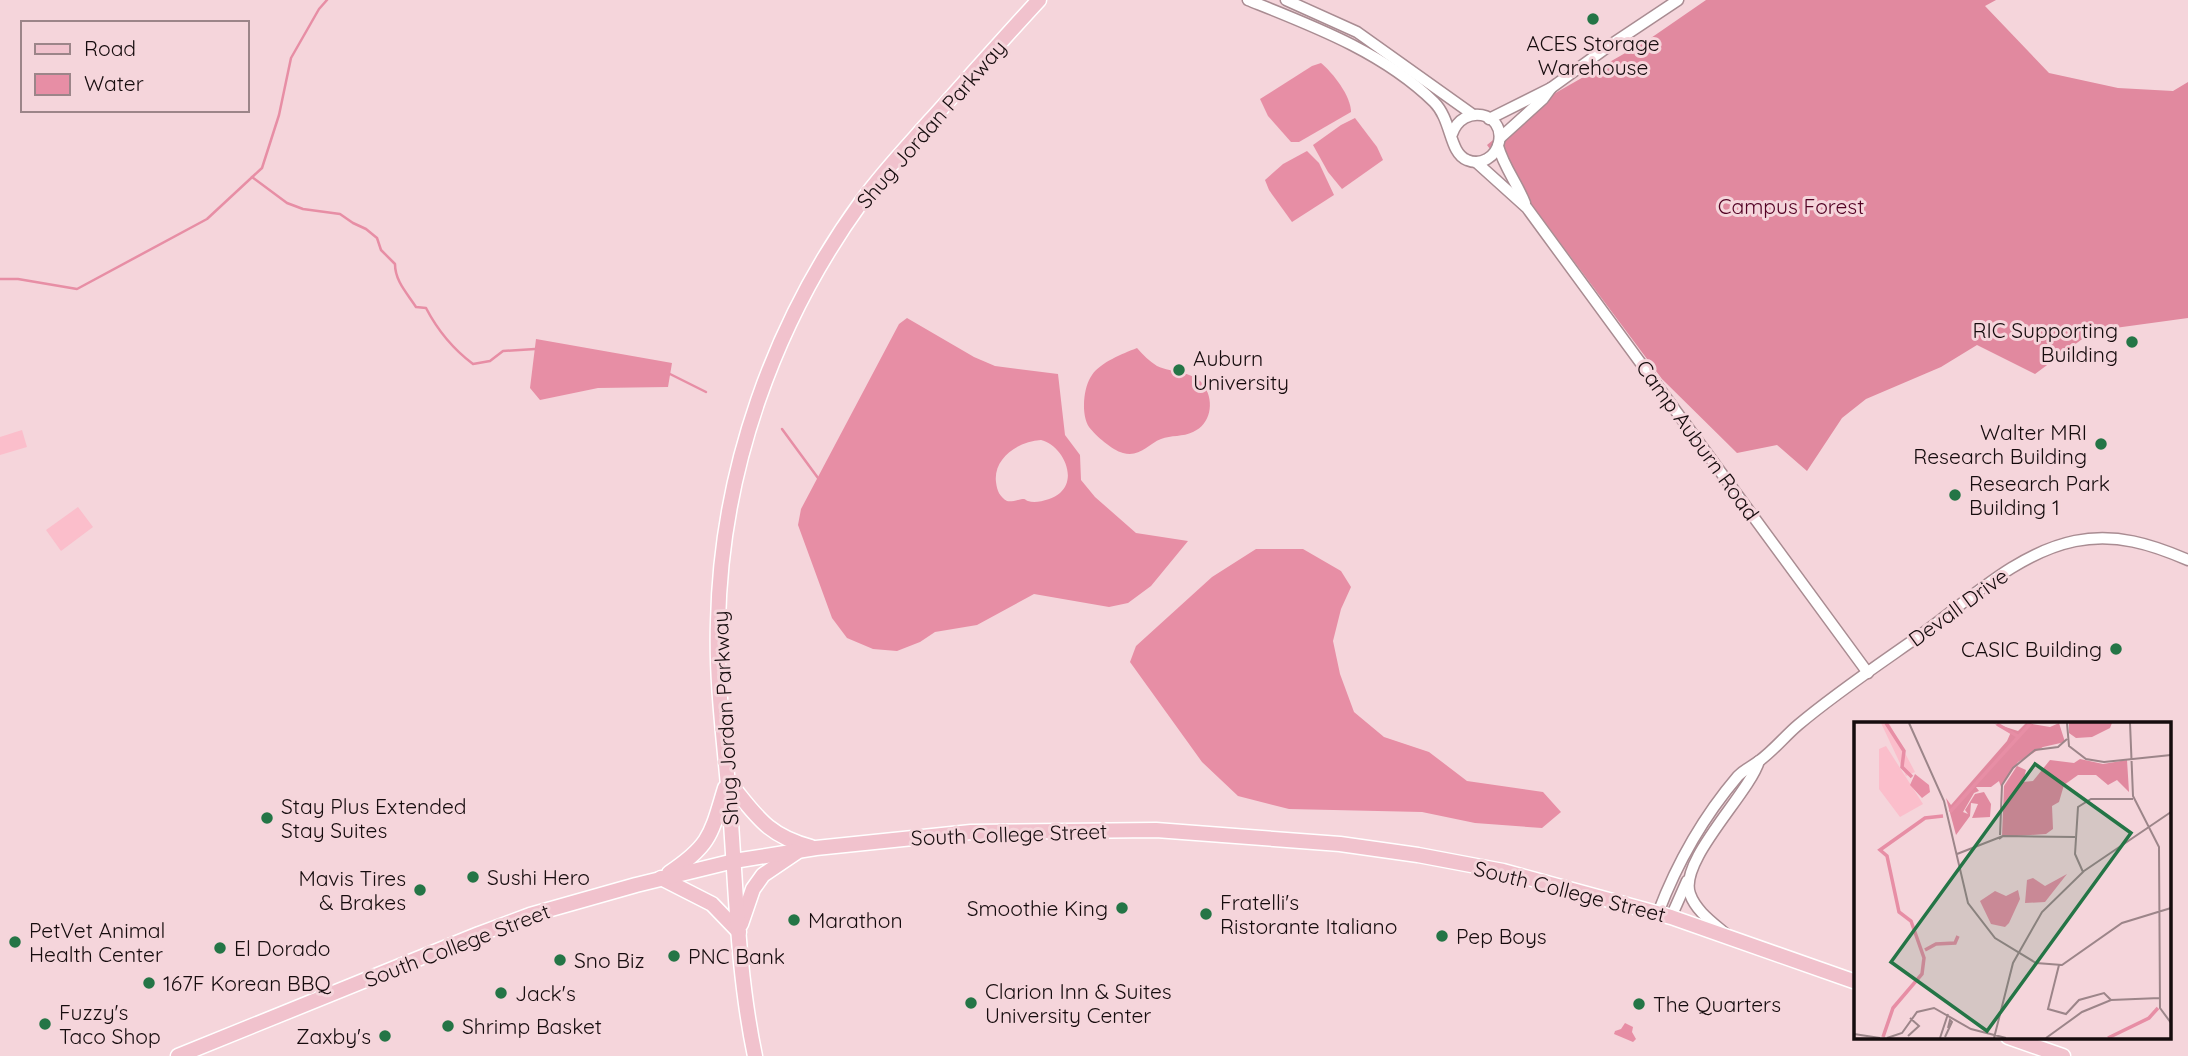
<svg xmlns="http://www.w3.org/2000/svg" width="2188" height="1056" viewBox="0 0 2188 1056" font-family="Quicksand,sans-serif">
  <rect width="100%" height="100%" fill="#f5d5db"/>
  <!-- green -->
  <g fill="#fbbecb">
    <polygon points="22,430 27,447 0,455 0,437"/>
    <polygon points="78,507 93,527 61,551 46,530"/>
  </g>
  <!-- forest -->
  <polygon fill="#e1899f" points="1706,0 1996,0 1985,6 2049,73 2118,88 2173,91 2188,82 2188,318 2093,331 2035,374 1977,345 1941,367 1866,399 1842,418 1807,471 1777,445 1737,453 1662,379 1487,145 1538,103 1648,40"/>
  <!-- water -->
  <g fill="#e78ea5" fill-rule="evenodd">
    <path d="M1321,63C1333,73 1351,96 1351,112L1299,142H1291L1268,116L1260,99L1312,66Z"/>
    <polygon points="1355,118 1377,147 1383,160 1342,189 1328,172 1313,145 1341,125"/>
    <polygon points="1307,151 1319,163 1334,195 1292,222 1269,190 1265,180 1283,164"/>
    <path d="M907,318L974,357L995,366L1058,374L1065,435L1080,455L1081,480L1095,497L1136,533L1188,541L1151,586L1128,603L1109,607L1034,594L977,625L935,632L920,642L897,651L873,649L847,638L832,618L798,525L801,509L899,324ZM1041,440C1060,444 1079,476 1060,493C1053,499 1037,504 1028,501C1027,501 1025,499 1024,499C1019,499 1013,502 1007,501C1000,497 997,491 996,482C993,458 1019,441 1041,440Z"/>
    <polygon points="536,339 672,363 668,387 598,388 540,400 530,388"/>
    <path d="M1137,348C1143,355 1149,361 1157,366C1172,373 1196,371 1205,387C1214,402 1211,424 1193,432C1183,437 1171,435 1161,439C1148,444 1139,458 1123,453C1112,450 1096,436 1089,427C1081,415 1083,387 1092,375C1101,362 1122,354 1137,348Z"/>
    <polygon points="1256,549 1303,549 1341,571 1351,587 1341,609 1333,641 1340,674 1354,712 1384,737 1429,752 1467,781 1543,792 1561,812 1542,828 1475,823 1422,812 1289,809 1238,796 1202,762 1130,662 1136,646 1212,577"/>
    <polygon points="1625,1023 1633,1027 1632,1032 1636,1039 1633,1042 1614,1034 1615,1031 1621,1029"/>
  </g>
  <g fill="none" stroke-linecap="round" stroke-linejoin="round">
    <!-- stream -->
    <g stroke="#e78ea5" stroke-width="2.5">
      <path d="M252,177L287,203L303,209L340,214L353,223L366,229L377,238L381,250L395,264C395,281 407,293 416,307L426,308C438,331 453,349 473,364L490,361L503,351L535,349"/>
      <polyline points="0,279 18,279 77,289 207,219 262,168 279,115 291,58 319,9 327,0"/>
      <polyline points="670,374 706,392"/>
      <polyline points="782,429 818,478"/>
    </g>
    <!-- minor casing -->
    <g stroke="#a98c92" stroke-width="13">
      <g id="minor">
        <path d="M1248,0C1313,26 1383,52 1434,102C1452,120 1449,153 1467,160C1481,166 1496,157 1499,142C1505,112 1463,103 1452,134"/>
        <polyline points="1286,0 1357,32 1472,114"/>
        <polyline points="1489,119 1551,88 1609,46 1678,0"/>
        <polyline points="1500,138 1543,99 1551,88"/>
        <path d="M1498,146C1504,167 1517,183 1525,203"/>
        <polyline points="1476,162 1527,208 1868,673"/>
        <path d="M1658,913C1677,863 1703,817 1738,776C1745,769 1751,767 1759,761C1773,751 1785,736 1798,725C1837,692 1881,663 1922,634C1969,600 2017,553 2075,541C2116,533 2151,544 2188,560"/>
        <polyline points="1671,917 1687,881"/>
        <path d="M1726,934C1712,922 1696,911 1690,894C1678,861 1749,794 1759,761"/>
      </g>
    </g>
    <!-- major casing -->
    <g stroke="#fff" stroke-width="17">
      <g id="major">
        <path d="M728,781C756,815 766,835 811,847"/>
        <path d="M669,873C711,845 711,834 725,788"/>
        <polyline points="661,878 712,904 739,932"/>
        <polyline points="741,924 753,889 763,875 797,852"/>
        <polyline points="2008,1037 2063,1056"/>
        <polyline points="178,1056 479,934 530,915 636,885 734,861 816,848 971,832 1156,830 1340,844 1418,855 1503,871 1671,917 1856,982"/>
        <path d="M755,1056C737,971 736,882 729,796C724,739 716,680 718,622C721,471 774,322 862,201C883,172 907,147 930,121C966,81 1002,40 1039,0"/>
      </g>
    </g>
    <!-- minor -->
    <use href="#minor" stroke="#fff" stroke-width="10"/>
    <!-- major -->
    <use href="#major" stroke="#f1c2cd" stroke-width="14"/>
  </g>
  <!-- markers -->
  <g fill="#247546" stroke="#f5d5db" stroke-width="2.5">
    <circle cx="1593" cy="19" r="7"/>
    <circle cx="2132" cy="342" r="7"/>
    <circle cx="1179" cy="370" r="7"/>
    <circle cx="2101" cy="444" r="7"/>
    <circle cx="1955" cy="495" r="7"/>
    <circle cx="2116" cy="649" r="7"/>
    <circle cx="267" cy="818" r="7"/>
    <circle cx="473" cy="877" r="7"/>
    <circle cx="420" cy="890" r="7"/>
    <circle cx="1122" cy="908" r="7"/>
    <circle cx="1206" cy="914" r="7"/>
    <circle cx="794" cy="920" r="7"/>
    <circle cx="1442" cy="936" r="7"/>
    <circle cx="15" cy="942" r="7"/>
    <circle cx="220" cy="948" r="7"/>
    <circle cx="674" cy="956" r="7"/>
    <circle cx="560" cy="960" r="7"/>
    <circle cx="149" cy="983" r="7"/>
    <circle cx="501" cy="993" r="7"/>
    <circle cx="971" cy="1003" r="7"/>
    <circle cx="1639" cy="1004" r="7"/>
    <circle cx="45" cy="1024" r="7"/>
    <circle cx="448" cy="1026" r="7"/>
    <circle cx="385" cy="1036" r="7"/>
  </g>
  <g text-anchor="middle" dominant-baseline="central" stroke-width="6" stroke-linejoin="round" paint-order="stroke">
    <!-- poi labels -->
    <g font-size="21" fill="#160c0e" stroke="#f5d5db" text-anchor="start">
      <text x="1593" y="43" text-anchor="middle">ACES Storage<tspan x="1593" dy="24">Warehouse</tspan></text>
      <text x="2118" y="330" text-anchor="end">RIC Supporting<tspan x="2118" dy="24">Building</tspan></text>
      <text x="1193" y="358">Auburn<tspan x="1193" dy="24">University</tspan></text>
      <text x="2087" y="432" text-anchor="end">Walter MRI<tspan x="2087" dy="24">Research Building</tspan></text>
      <text x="1969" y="483">Research Park<tspan x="1969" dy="24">Building 1</tspan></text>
      <text x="2102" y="649" text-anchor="end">CASIC Building</text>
      <text x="281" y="806">Stay Plus Extended<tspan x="281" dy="24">Stay Suites</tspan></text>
      <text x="487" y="877">Sushi Hero</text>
      <text x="406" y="878" text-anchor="end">Mavis Tires<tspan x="406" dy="24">&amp; Brakes</tspan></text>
      <text x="1220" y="902">Fratelli's<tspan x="1220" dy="24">Ristorante Italiano</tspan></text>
      <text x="1108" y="908" text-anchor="end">Smoothie King</text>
      <text x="808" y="920">Marathon</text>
      <text x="29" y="930">PetVet Animal<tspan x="29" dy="24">Health Center</tspan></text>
      <text x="1456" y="936">Pep Boys</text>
      <text x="234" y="948">El Dorado</text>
      <text x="688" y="956">PNC Bank</text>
      <text x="574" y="960">Sno Biz</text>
      <text x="163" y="983">167F Korean BBQ</text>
      <text x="985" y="991">Clarion Inn &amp; Suites<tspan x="985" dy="24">University Center</tspan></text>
      <text x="515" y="993">Jack's</text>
      <text x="1653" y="1004">The Quarters</text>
      <text x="59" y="1012">Fuzzy's<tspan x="59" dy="24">Taco Shop</tspan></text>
      <text x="462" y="1026">Shrimp Basket</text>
      <text x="371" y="1036" text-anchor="end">Zaxby's</text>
    </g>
    <!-- street labels -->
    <g font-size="21" fill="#160c0e" stroke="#f5d5db">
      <text transform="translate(931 124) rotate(-49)">Shug Jordan Parkway</text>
      <text transform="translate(1698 440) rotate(54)">Camp Auburn Road</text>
      <text transform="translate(1958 607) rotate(-36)">Devall Drive</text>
      <text transform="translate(725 718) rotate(-93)">Shug Jordan Parkway</text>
      <text transform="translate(1009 834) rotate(-2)">South College Street</text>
      <text transform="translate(1570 891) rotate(14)">South College Street</text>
      <text transform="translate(457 945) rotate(-21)">South College Street</text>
    </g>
    <!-- park labels -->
    <g font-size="21" fill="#520123" stroke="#f5d5db">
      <text x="1791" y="206">Campus Forest</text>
    </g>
  </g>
  <!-- overview -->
  <g transform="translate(1854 722)">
    <rect width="317" height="317" fill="#f5d5db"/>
    <path d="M27,1H35L61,50L52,54ZM32,24L69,82L46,95L25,67V27Z" fill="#fbbecb"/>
    <path d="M139,1L164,9L172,1L196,5L205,1L211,20L189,25L164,40L147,65L145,59L137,65H122L125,69L120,71L109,90L114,92L111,88L121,72L130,70L137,82L136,95L118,96L124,82L117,81L116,94L102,113L92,76L97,83L153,19L157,10ZM215,1H258L256,6L238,15L222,16L215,11ZM226,37L249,42L273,38L275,70L263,58L254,63L242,53H224L210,63L205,80L198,84L199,107L192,112L148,115L150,64L163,44L172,48L169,60L179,59L196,38L220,41Z" fill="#e1899f"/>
    <path d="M61,52L75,63L76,70L68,76L56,63ZM213,152L191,180L171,181L173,158L179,156L191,164ZM164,168L166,177L155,201L151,205L137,202L126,179L141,169L152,174Z" fill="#e78ea5"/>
    <path fill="none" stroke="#e78ea5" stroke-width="3.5" d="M32,1L50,29L48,45L58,55M143,2L165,15M96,90L177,1M71,228L82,222L101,221L104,214M29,315L39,286L68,252L70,236L57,199L45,190L33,134L26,128L71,96L89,94M254,316L295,296L304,286"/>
    <path fill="none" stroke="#9c8589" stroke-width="2" d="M55,1L90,79L114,181L141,216L182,241L208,243L268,201L317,186M213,1L215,24L232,37L250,40L317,33M276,1L279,74L305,125L306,286L317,301M146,113L148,63L159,46L181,28L204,25L213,17M149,114L221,115M103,132L149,114L145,117M229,150L221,132L224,85L237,77H279M205,243L194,287L212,292L225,278L250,271L257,278M0,312L26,316M54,314L65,304L56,296M91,315L98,300L96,298L94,306M33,316L48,311L63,290L80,286L117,307L152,316M86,316L94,292M140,316L159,241L188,190L230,149L317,90M192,316L228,290L257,278L306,276"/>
    <path fill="#247546" fill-opacity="0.15" stroke="#247546" stroke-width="3.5" d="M181,42L277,111L133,309L37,240Z"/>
    <rect width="317" height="317" fill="none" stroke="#160c0e" stroke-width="3.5"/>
  </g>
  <!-- legend -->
  <rect x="21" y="21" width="228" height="91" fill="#f5d5db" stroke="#9c8589" stroke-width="2"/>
  <rect x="35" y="44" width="35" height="10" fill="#f1c2cd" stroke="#9c8589" stroke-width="2"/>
  <text x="84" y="56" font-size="21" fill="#160c0e">Road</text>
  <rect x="35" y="74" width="35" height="21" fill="#e78ea5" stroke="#9c8589" stroke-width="2"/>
  <text x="84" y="91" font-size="21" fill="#160c0e">Water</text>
</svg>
